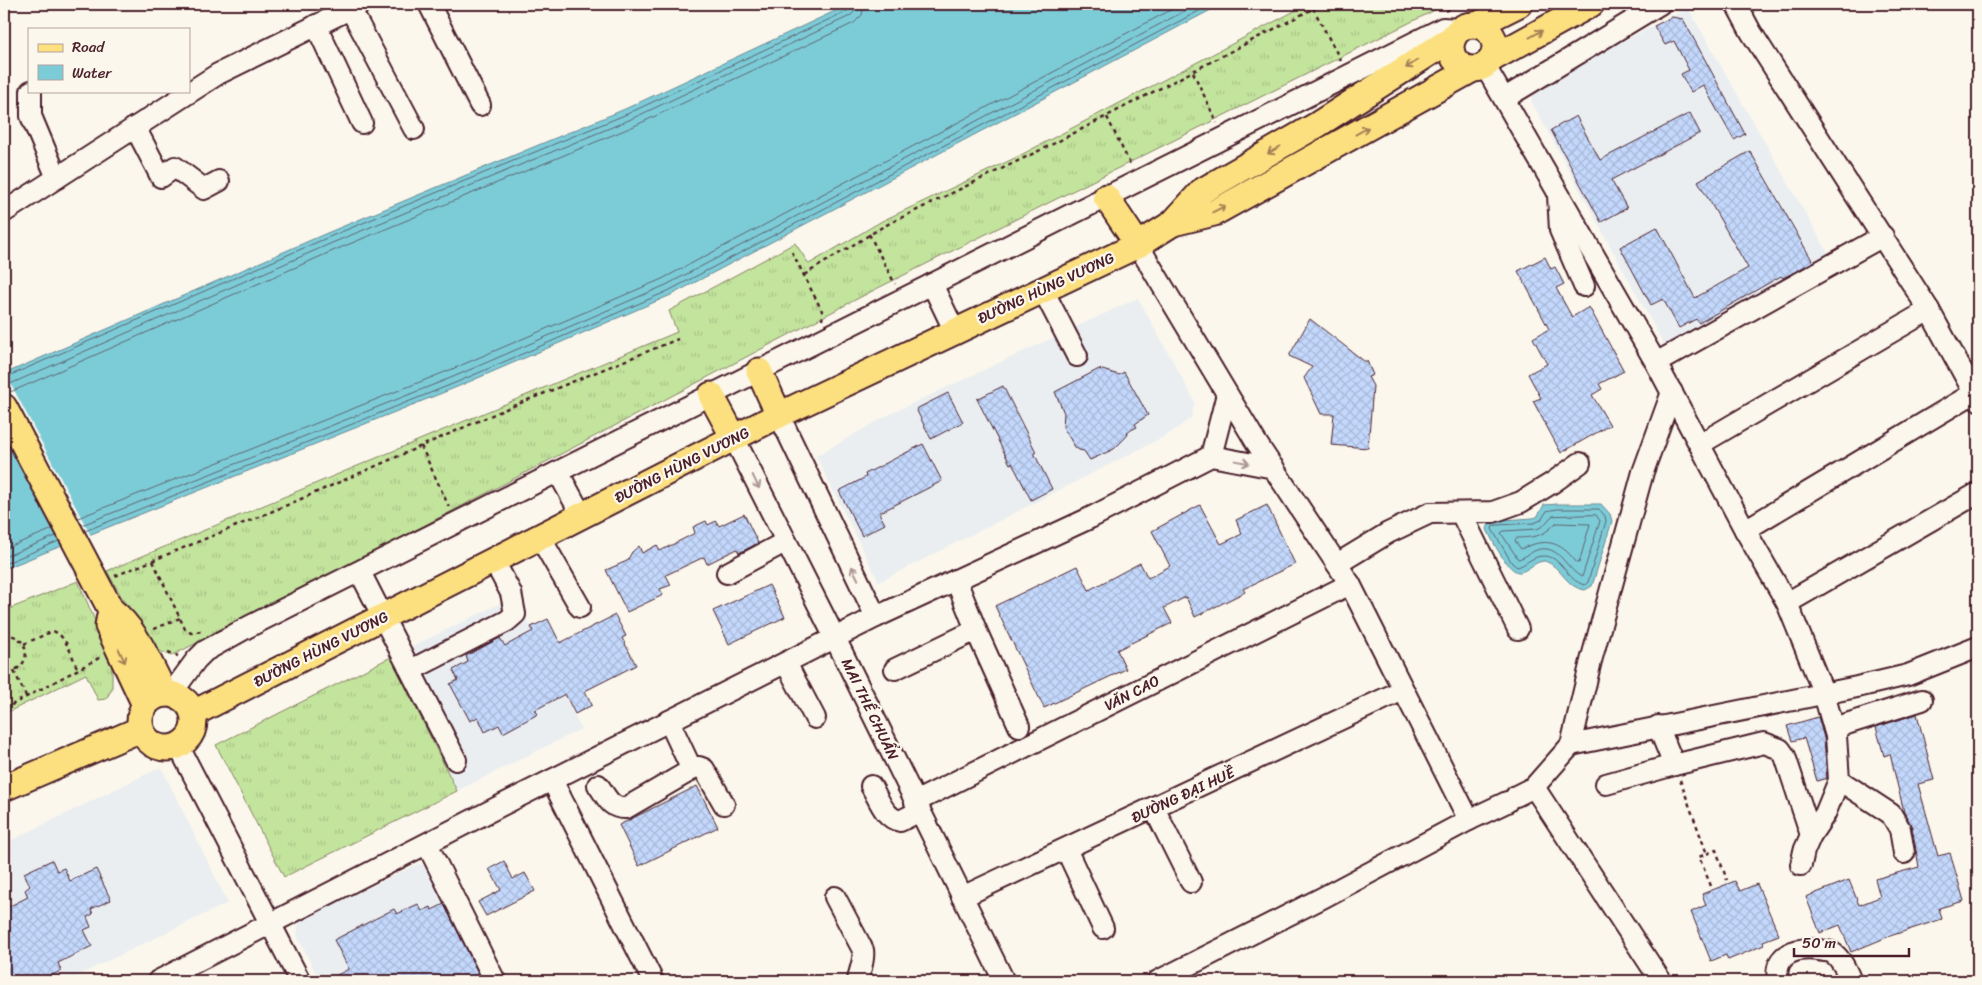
<svg xmlns="http://www.w3.org/2000/svg" width="1982" height="985" viewBox="0 0 1982 985" font-family="Sriracha,sans-serif">
  <defs>
    <pattern id="grass-tufts" width="24" height="20" patternUnits="userSpaceOnUse" patternTransform="scale(1.25)"><rect width="24" height="20" fill="#c3e49d"/><path d="M3 7l-1-3M5 7V3M7 7l1-3M15 17l-1-3M17 17v-4M19 17l1-3" fill="none" stroke="#a9c387"/></pattern>
    <pattern id="building-cross-hatch" width="8" height="8" patternUnits="userSpaceOnUse" patternTransform="scale(1.25)"><rect width="8" height="8" fill="#c3d8fc"/><path d="M0 0l8 8M0 8l8-8" fill="none" stroke="#a9b9d8"/></pattern>
  </defs>
  <rect width="100%" height="100%" fill="#fbf7ec"/>
  <filter id="ink" filterUnits="userSpaceOnUse"><feTurbulence type="fractalNoise" baseFrequency=".02" numOctaves="2"/><feDisplacementMap in="SourceGraphic" scale="10" xChannelSelector="R" yChannelSelector="G"/><feConvolveMatrix kernelMatrix="1 2 1 2 8 2 1 2 1" color-interpolation-filters="sRGB"/></filter>
  <g filter="url(#ink)">
    <!-- built -->
    <g fill="#eaeef1">
      <polygon points="1688,8 1831,258 1667,350 1531,101 1536,86"/>
      <polygon points="1138,298 1195,402 1191,418 1169,434 879,582 816,456 892,413"/>
      <polygon points="515,596 581,729 457,791 391,657"/>
      <polygon points="161,767 228,903 66,981 4,981 4,844"/>
      <polygon points="418,864 435,868 495,981 320,981 297,936 299,921"/>
    </g>
    <!-- grass -->
    <g fill="url(#grass-tufts)" stroke="#868264">
      <path d="M1308,4H1447L876,289L307,587L171,656C168,654 163,653 160,651C145,641 117,589 107,571L677,332L669,311L795,243L809,264L882,221L1017,157Z"/>
      <polygon points="78,581 112,660 112,689 106,699 98,700 86,674 4,714 4,611"/>
      <polygon points="391,657 457,791 284,877 216,745"/>
    </g>
    <!-- water -->
    <g fill="#7cccd8" stroke="#688793">
      <polygon points="850,4 1222,4 671,295 457,387 4,569 4,374 327,233 625,109"/>
      <path d="M1558,504H1601L1610,514L1612,521L1592,586L1585,590C1566,588 1562,567 1545,561C1534,561 1530,570 1520,572C1509,574 1491,539 1487,529L1490,521L1533,518L1537,517L1544,505Z"/>
    </g>
    <!-- pier -->
    <polygon fill="#fbf7ec" points="4,371 91,536 66,546 4,428"/>
    <g fill="none" stroke-linecap="round" stroke-linejoin="round">
      <!-- shore -->
      <g stroke="#5e6470" stroke-width="1">
        <polyline points="4,378 329,237 627,114 847,11 850,4"/>
        <polyline points="4,385 10,384 332,243 629,120 850,16 855,11 857,4"/>
        <polyline points="4,392 13,391 335,250 632,127 854,23 862,15 864,4"/>
        <path d="M1558,509H1599L1605,516L1606,521L1588,582L1585,585C1566,581 1562,555 1543,556C1532,556 1526,565 1517,567L1512,563L1492,529L1493,526L1497,525L1534,523L1541,520L1547,511Z"/>
        <path d="M1596,515L1600,521L1582,577C1566,570 1561,546 1540,549C1531,551 1525,558 1518,559L1501,533L1504,531L1537,529L1543,526L1552,516Z"/>
        <polyline points="78,518 450,370 662,279 1182,4"/>
        <path d="M1556,523L1590,524L1579,563L1576,562C1560,540 1544,538 1521,549L1515,541L1517,538C1536,537 1542,537 1556,523Z"/>
        <polyline points="82,525 453,377 666,285 1198,4"/>
        <polyline points="85,531 455,383 668,291 1212,4"/>
        <polyline points="4,549 53,529"/>
        <polyline points="4,557 56,536"/>
        <polyline points="4,564 59,541"/>
      </g>
    </g>
    <!-- building -->
    <g fill="url(#building-cross-hatch)" stroke="#4a1f2b">
      <polygon points="1672,17 1683,19 1745,134 1734,140 1703,85 1691,92 1681,74 1689,70 1674,41 1665,45 1654,26"/>
      <polygon points="1690,113 1700,133 1611,180 1627,208 1601,222 1551,130 1576,116 1600,160"/>
      <polygon points="1750,151 1813,262 1783,278 1781,276 1699,323 1696,319 1679,328 1663,299 1651,305 1620,247 1657,227 1695,298 1748,268 1698,181"/>
      <polygon points="1545,257 1551,269 1555,267 1564,284 1556,288 1572,317 1589,307 1624,371 1599,384 1602,389 1592,395 1610,425 1561,453 1533,401 1541,398 1528,374 1547,364 1533,338 1549,329 1518,271"/>
      <polygon points="1310,319 1364,361 1367,361 1373,375 1368,377 1373,386 1368,448 1331,445 1334,414 1321,414 1304,378 1312,367 1289,356"/>
      <polygon points="1099,369 1119,375 1124,372 1148,415 1135,424 1137,427 1127,432 1128,435 1114,449 1090,460 1084,451 1079,450 1075,447 1063,427 1064,413 1055,392"/>
      <polygon points="1003,386 1036,452 1034,453 1052,489 1031,500 1012,463 1010,464 977,399"/>
      <polygon points="948,393 963,422 931,439 916,409"/>
      <polygon points="923,444 942,481 879,513 885,524 862,536 839,491 866,477 865,474"/>
      <polygon points="1200,505 1221,544 1242,534 1236,520 1267,505 1295,564 1243,589 1245,592 1195,617 1186,597 1164,608 1172,623 1117,650 1126,669 1044,708 995,606 1077,566 1089,590 1140,563 1148,578 1170,566 1152,531"/>
      <polygon points="744,514 758,543 739,553 737,549 707,564 704,557 666,575 671,585 660,589 663,595 627,612 606,570 627,561 632,552 639,546 642,553 657,545 660,551 695,533 693,527 706,521 708,525 716,521 719,526"/>
      <polygon points="769,585 785,617 729,644 713,611"/>
      <polygon points="615,615 626,636 622,638 636,665 585,691 592,705 575,714 565,694 535,710 538,714 503,733 499,725 485,732 478,717 470,721 450,684 458,680 453,670 468,662 466,656 500,638 505,646 533,631 531,627 548,619 560,643"/>
      <polygon points="1917,714 1934,780 1918,784 1938,856 1950,853 1964,901 1939,908 1942,919 1890,936 1851,952 1840,925 1820,933 1806,897 1849,880 1859,905 1880,897 1875,879 1919,867 1912,827 1904,812 1890,754 1884,756 1876,727"/>
      <polygon points="1818,717 1824,738 1827,778 1817,781 1804,738 1792,741 1787,726"/>
      <polygon points="697,786 718,827 639,866 619,825"/>
      <polygon points="52,860 57,871 64,868 70,881 96,869 111,900 91,909 93,914 87,917 91,927 84,930 92,946 58,963 61,971 39,981 4,981 4,909 28,897 25,890 30,886 24,873"/>
      <polygon points="504,861 513,879 525,873 535,891 486,916 478,902 501,890 489,869"/>
      <polygon points="1735,881 1740,891 1757,884 1779,935 1763,941 1764,945 1728,960 1726,955 1711,961 1691,912 1706,905 1702,894"/>
      <polygon points="418,904 422,911 431,907 432,910 444,904 482,981 325,981 349,969 334,940 394,909 397,914"/>
    </g>
    <g fill="none" stroke-linecap="round" stroke-linejoin="round">
      <!-- minor casing -->
      <g stroke="#4a1f2b" stroke-width="24">
        <g id="minor">
          <polyline points="429,4 480,105"/>
          <polyline points="1736,4 1751,32 1929,310 1978,400"/>
          <polyline points="350,8 414,129"/>
          <polyline points="316,25 362,123"/>
          <polyline points="1485,66 1656,363 1745,530 1787,603 1824,694 1836,736 1839,780 1825,814 1811,835 1804,851 1801,865"/>
          <polyline points="31,91 31,116 57,178"/>
          <polyline points="1505,98 1660,4"/>
          <polyline points="135,127 161,177 175,167 204,189 219,181"/>
          <polyline points="1558,195 1560,230 1584,286"/>
          <polyline points="4,212 218,74 360,4"/>
          <polyline points="1138,245 1256,442 1350,584 1469,820"/>
          <polyline points="932,284 955,332"/>
          <polyline points="1043,290 1077,356"/>
          <polyline points="1656,363 1883,236"/>
          <polyline points="779,415 876,617"/>
          <polyline points="734,438 835,638 1004,981"/>
          <polyline points="1700,444 1929,310"/>
          <polyline points="1211,456 1227,394"/>
          <polyline points="558,472 582,516"/>
          <polyline points="1461,513 1518,629"/>
          <polyline points="1745,530 1974,393"/>
          <polyline points="540,537 580,607"/>
          <polyline points="1337,564 1388,533 1430,513 1493,512 1521,502 1552,483 1580,463"/>
          <polyline points="360,572 456,760"/>
          <polyline points="727,573 785,542"/>
          <polyline points="956,580 976,630 1019,726"/>
          <polyline points="1787,603 1978,493"/>
          <polyline points="786,663 815,718"/>
          <polyline points="895,669 976,630"/>
          <polyline points="411,670 507,621 515,614 511,593 494,561"/>
          <polyline points="171,694 196,660 205,651 248,627 1443,28 1460,29"/>
          <polyline points="1658,726 1674,765"/>
          <polyline points="1834,728 1922,700"/>
          <polyline points="1571,745 1591,661 1643,472 1672,392"/>
          <polyline points="179,747 300,981"/>
          <polyline points="691,768 699,767 704,769 724,804"/>
          <polyline points="552,780 653,981"/>
          <polyline points="1839,780 1891,814 1900,829 1904,853"/>
          <polyline points="1606,784 1674,765 1764,743 1780,749 1785,756 1811,835"/>
          <path d="M598,785C607,797 610,809 626,808L688,772L691,768L669,721"/>
          <path d="M871,786C879,799 884,818 900,821L920,811"/>
          <polyline points="1534,787 1661,981"/>
          <polyline points="1516,796 1534,787 1571,745 1857,687 1908,675 1978,647"/>
          <polyline points="915,802 1350,584"/>
          <polyline points="1154,808 1191,882"/>
          <polyline points="427,844 495,981"/>
          <polyline points="1066,849 1103,928"/>
          <path d="M835,897L863,950C865,961 859,970 858,981"/>
          <polyline points="962,897 1403,690"/>
          <polyline points="158,981 500,806 876,617 1090,518 1211,456 1274,468"/>
          <polyline points="1158,981 1322,898 1469,820 1507,802"/>
          <path d="M1778,981C1773,953 1797,947 1819,950C1823,951 1828,951 1831,952C1841,957 1847,972 1851,981"/>
        </g>
      </g>
      <!-- major casing -->
      <g stroke="#4a1f2b" stroke-width="29">
        <g id="major">
          <circle cx="1473" cy="47" r="22"/>
          <polyline points="1477,25 1519,4"/>
          <polyline points="1493,58 1591,4"/>
          <polyline points="1106,197 1138,245"/>
          <polyline points="1173,223 1214,213 1471,70"/>
          <polyline points="759,371 779,415"/>
          <polyline points="711,395 734,438"/>
          <path d="M4,407L111,610C137,630 150,665 165,694"/>
          <polyline points="111,610 108,626 145,705"/>
          <circle cx="167" cy="721" r="27"/>
          <polyline points="194,713 779,415 1138,245 1173,223 1202,191 1317,125 1453,38"/>
          <polyline points="4,788 141,729"/>
        </g>
      </g>
      <!-- path -->
      <g stroke="#4a1f2b" stroke-width="2.5" stroke-dasharray="4 4" stroke-linecap="butt">
        <polyline points="1313,8 1341,61"/>
        <polyline points="1446,11 1460,4"/>
        <polyline points="1193,72 1217,123"/>
        <polyline points="1107,117 1131,166"/>
        <polyline points="869,234 895,284"/>
        <polyline points="792,252 823,313 822,320"/>
        <polyline points="804,275 884,226 1055,143 1322,4"/>
        <polyline points="421,446 449,507"/>
        <polyline points="153,561 185,629 191,633 202,631"/>
        <polyline points="115,576 285,506 508,408 678,339"/>
        <polyline points="154,629 180,618"/>
        <path d="M4,635C33,633 33,674 4,671"/>
        <path d="M24,644L53,631C67,636 72,657 78,670"/>
        <polyline points="168,652 178,656"/>
        <polyline points="14,671 27,698"/>
        <polyline points="4,709 101,657"/>
        <polyline points="1680,780 1707,854"/>
        <polyline points="1711,886 1699,857 1716,850 1727,880"/>
      </g>
      <!-- minor -->
      <use href="#minor" stroke="#fbf7ec" stroke-width="20"/>
      <!-- major -->
      <use href="#major" stroke="#fce080" stroke-width="25"/>
    </g>
    <!-- one-way arrows -->
    <defs><path id="oneway-shaft" d="M-6 0H5M1.5-3L5.5 0L1.5 3" fill="none" stroke-width="1.6" stroke-linecap="round" stroke-linejoin="round" transform="scale(1.25)"/></defs>
    <g stroke="#a38056">
      <use href="#oneway-shaft" transform="translate(1536 34) rotate(-29)"/>
      <use href="#oneway-shaft" transform="translate(1412 64) rotate(147)"/>
      <use href="#oneway-shaft" transform="translate(1362 131) rotate(-29)"/>
      <use href="#oneway-shaft" transform="translate(1274 150) rotate(150)"/>
      <use href="#oneway-shaft" transform="translate(1219 209) rotate(-27)"/>
      <use href="#oneway-shaft" transform="translate(122 656) rotate(65)"/>
    </g>
    <g stroke="#ab9695">
      <use href="#oneway-shaft" transform="translate(1242 462) rotate(11)"/>
      <use href="#oneway-shaft" transform="translate(756 482) rotate(64)"/>
      <use href="#oneway-shaft" transform="translate(855 573) rotate(-116)"/>
    </g>
  </g>
  <g text-anchor="middle" dominant-baseline="central" stroke-width="4.5" stroke-linejoin="round" paint-order="stroke">
    <!-- street labels -->
    <g font-size="15" fill="#4a1f2b" stroke="#fbf7ec">
      <text transform="translate(1046 288) rotate(-25)">ĐƯỜNG HÙNG VƯƠNG</text>
      <text transform="translate(682 465) rotate(-27)">ĐƯỜNG HÙNG VƯƠNG</text>
      <text transform="translate(321 649) rotate(-27)">ĐƯỜNG HÙNG VƯƠNG</text>
      <text transform="translate(1132 693) rotate(-27)">VĂN CAO</text>
      <text transform="translate(870 709) rotate(64)">MAI THẾ CHUẨN</text>
      <text transform="translate(1183 795) rotate(-25)">ĐƯỜNG ĐẠI HUỀ</text>
    </g>
  </g>
  <!-- margin -->
  <rect width="1982" height="985" fill="none" stroke="#fbf7ec" stroke-width="20"/>
  <rect x="10" y="10" width="1962" height="965" fill="none" stroke="#4a1f2b" stroke-width="2" filter="url(#ink)"/>
  <!-- legend -->
  <rect x="28" y="28" width="162" height="65" fill="#fbf7ec" stroke="#b4a19f"/>
  <rect x="38" y="44" width="25" height="8" fill="#fce080" stroke="#b4a19f"/>
  <text x="72" y="52" font-size="15" fill="#4a1f2b">Road</text>
  <rect x="38" y="65" width="25" height="15" fill="#7cccd8" stroke="#b4a19f"/>
  <text x="72" y="78" font-size="15" fill="#4a1f2b">Water</text>
  <!-- scale -->
  <path d="M1794 948v8h115v-8" fill="none" stroke="#4a1f2b" stroke-width="2.5"/>
  <text x="1802" y="948" font-size="15" fill="#4a1f2b" stroke="#fbf7ec" stroke-width="4" paint-order="stroke">50 m</text>
</svg>
